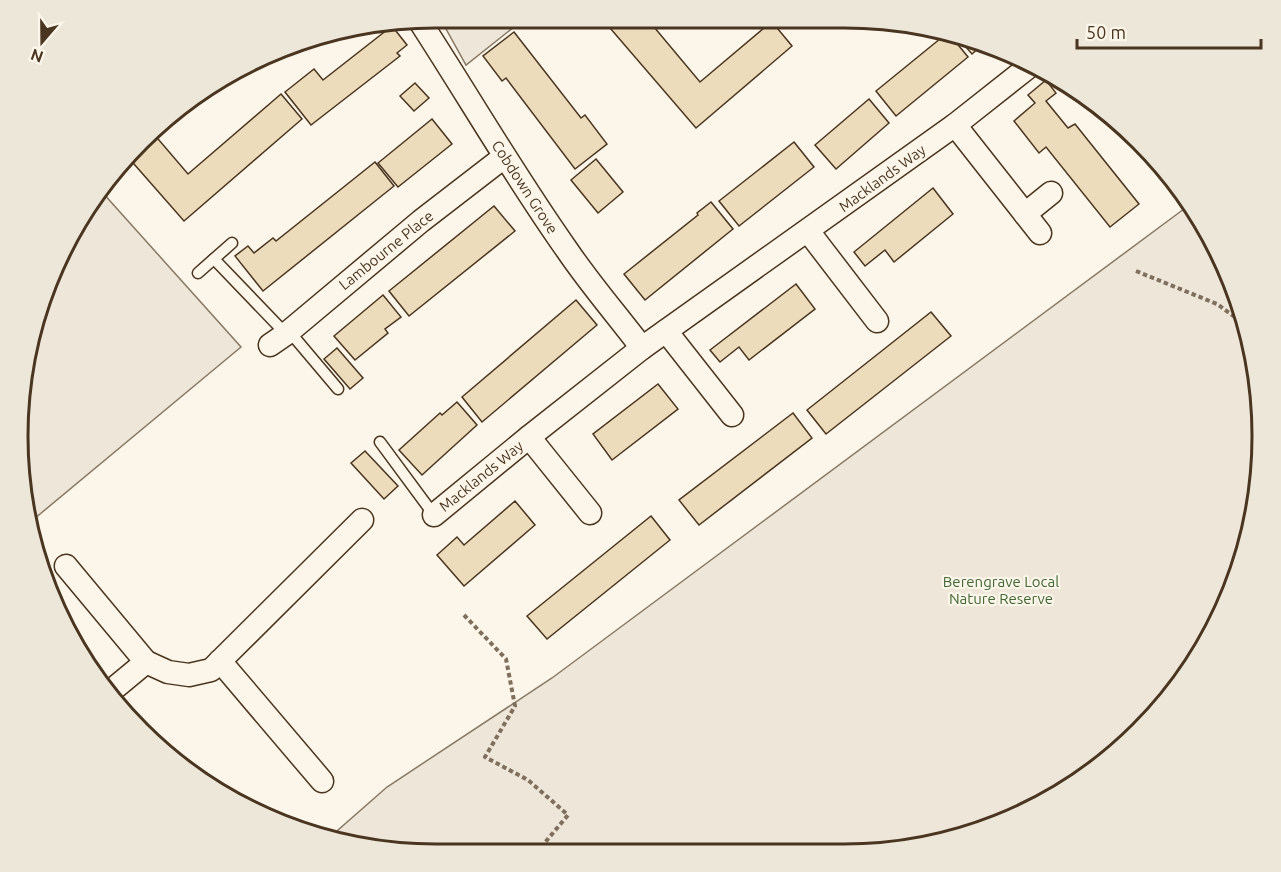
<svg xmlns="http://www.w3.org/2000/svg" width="1281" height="872" viewBox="0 0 1281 872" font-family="Ubuntu,sans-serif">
  <rect width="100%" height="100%" fill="#fbf6e9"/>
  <!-- green -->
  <g fill="#ede6d9" stroke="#887966" stroke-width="1.5">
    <polygon points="440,18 524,19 466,65"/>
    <polygon points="102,192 241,347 28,524 26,517 22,382 50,276"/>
    <polygon points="1192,203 1231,276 1255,355 1263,436 1255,518 1231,596 1192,669 1140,732 1030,811 926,846 436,854 354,846 329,838 387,787 552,678"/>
  </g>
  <!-- building -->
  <g fill="#ecdcbc" stroke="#4a3520" stroke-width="1.5">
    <polygon points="604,21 649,21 700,82 770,23 773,23 792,46 696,128"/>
    <polygon points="392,26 407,45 397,53 400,56 311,125 285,92 314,69 323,80"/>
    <polygon points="514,32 581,118 585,115 607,144 575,169 506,78 502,81 483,56"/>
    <polygon points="946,34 950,35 968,57 896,116 876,91"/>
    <polygon points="958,38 981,46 972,54"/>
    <polygon points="1046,80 1056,93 1046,101 1068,128 1075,124 1139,204 1110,227 1046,147 1039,153 1014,121 1035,103 1028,95"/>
    <polygon points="415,83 429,98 414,111 400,96"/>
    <polygon points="281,94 302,119 184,221 127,156 153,133 188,174"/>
    <polygon points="869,99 889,123 836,169 815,145"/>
    <polygon points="432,119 452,144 398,187 378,163"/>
    <polygon points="794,142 814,167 739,226 719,201"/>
    <polygon points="596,159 623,192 598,213 571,180"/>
    <polygon points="375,162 394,186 263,291 235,256 248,246 254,253 273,238 276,241"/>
    <polygon points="933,188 953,214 894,262 885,250 865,266 854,252"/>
    <polygon points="711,202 733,229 645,300 624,274 698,215 697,213"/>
    <polygon points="494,206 515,231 409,316 389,291"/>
    <polygon points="796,284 815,309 749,360 739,347 720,362 710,350"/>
    <polygon points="383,295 401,317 385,329 388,333 355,360 334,336"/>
    <polygon points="576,300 597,325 482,422 462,397"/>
    <polygon points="931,312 951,336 826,434 807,410"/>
    <polygon points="337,348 363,378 350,389 324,359"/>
    <polygon points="658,384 678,409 612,460 593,434"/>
    <polygon points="457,402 477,425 422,475 399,450 440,413 442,415"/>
    <polygon points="793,413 812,438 699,525 679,500"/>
    <polygon points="365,451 398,486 384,499 351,463"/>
    <polygon points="515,501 535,525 464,586 437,555 457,537 464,545"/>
    <polygon points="651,516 670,540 547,639 527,616"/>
  </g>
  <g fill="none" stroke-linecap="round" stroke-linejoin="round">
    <!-- service casing -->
    <g stroke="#4a3520" stroke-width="13">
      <g id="service">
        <polyline points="214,259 286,334"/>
        <polyline points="198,273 232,243"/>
        <polyline points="289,331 338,389"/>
        <polyline points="380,442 434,515"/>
      </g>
    </g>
    <!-- minor casing -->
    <g stroke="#4a3520" stroke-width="25">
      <g id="minor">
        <path d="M419,20C469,97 514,175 567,250C590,284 617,315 642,348"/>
        <polyline points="955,125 1040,233"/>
        <polyline points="1025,214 1051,193"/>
        <polyline points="808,231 877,321"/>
        <polyline points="666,331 732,415"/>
        <polyline points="270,345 286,334 421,221 504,157"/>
        <polyline points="529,437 590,513"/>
        <polyline points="434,515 529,437 642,348 955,125 1031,65"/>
        <polyline points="66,566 146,662"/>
        <polyline points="220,661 322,781"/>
        <polyline points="111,691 146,662 168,672 189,675 211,670 362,520"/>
      </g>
    </g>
    <!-- path -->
    <g stroke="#7f6f5c" stroke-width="4" stroke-dasharray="4.5 3" stroke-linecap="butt">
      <polyline points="1136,271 1217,304 1246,325"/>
      <polyline points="464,615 506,659 515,706 485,757 528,780 568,815 537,852"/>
    </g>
    <!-- service -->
    <use href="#service" stroke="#fbf6e9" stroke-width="10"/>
    <!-- minor -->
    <use href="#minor" stroke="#fbf6e9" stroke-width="22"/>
  </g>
  <g text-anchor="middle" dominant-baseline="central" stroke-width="4.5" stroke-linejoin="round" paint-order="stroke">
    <!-- street labels -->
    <g font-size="15" fill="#4a3520" stroke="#fbf6e9">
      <text transform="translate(882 178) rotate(-36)">Macklands Way</text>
      <text transform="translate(525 187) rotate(57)">Cobdown Grove</text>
      <text transform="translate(386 250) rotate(-39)">Lambourne Place</text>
      <text transform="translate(481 476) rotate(-39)">Macklands Way</text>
    </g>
    <!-- park labels -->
    <g font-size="15" fill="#436837" stroke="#fbf6e9">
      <text x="1001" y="581">Berengrave Local<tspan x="1001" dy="17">Nature Reserve</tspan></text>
    </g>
  </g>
  <!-- crop -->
  <path d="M0 0H1281V872H0ZM436 28H844A408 408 0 0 1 1252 436V436A408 408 0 0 1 844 844H436A408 408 0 0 1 28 436V436A408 408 0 0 1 436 28Z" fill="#ede7d9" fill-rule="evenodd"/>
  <path fill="none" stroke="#4a3520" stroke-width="3" d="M436 28H844A408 408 0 0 1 1252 436V436A408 408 0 0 1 844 844H436A408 408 0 0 1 28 436V436A408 408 0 0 1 436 28Z"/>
  <!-- north arrow -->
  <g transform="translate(42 42) rotate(200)" stroke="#fbf6e9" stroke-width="4.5" paint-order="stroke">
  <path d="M0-4.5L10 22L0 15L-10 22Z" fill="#4a3520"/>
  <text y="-9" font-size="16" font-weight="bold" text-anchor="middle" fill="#4a3520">N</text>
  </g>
  <!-- scale -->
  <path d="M1077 39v9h184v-9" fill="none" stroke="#4a3520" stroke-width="3"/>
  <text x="1086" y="39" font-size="18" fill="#4a3520" stroke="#fbf6e9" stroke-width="4.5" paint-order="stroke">50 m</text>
</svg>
